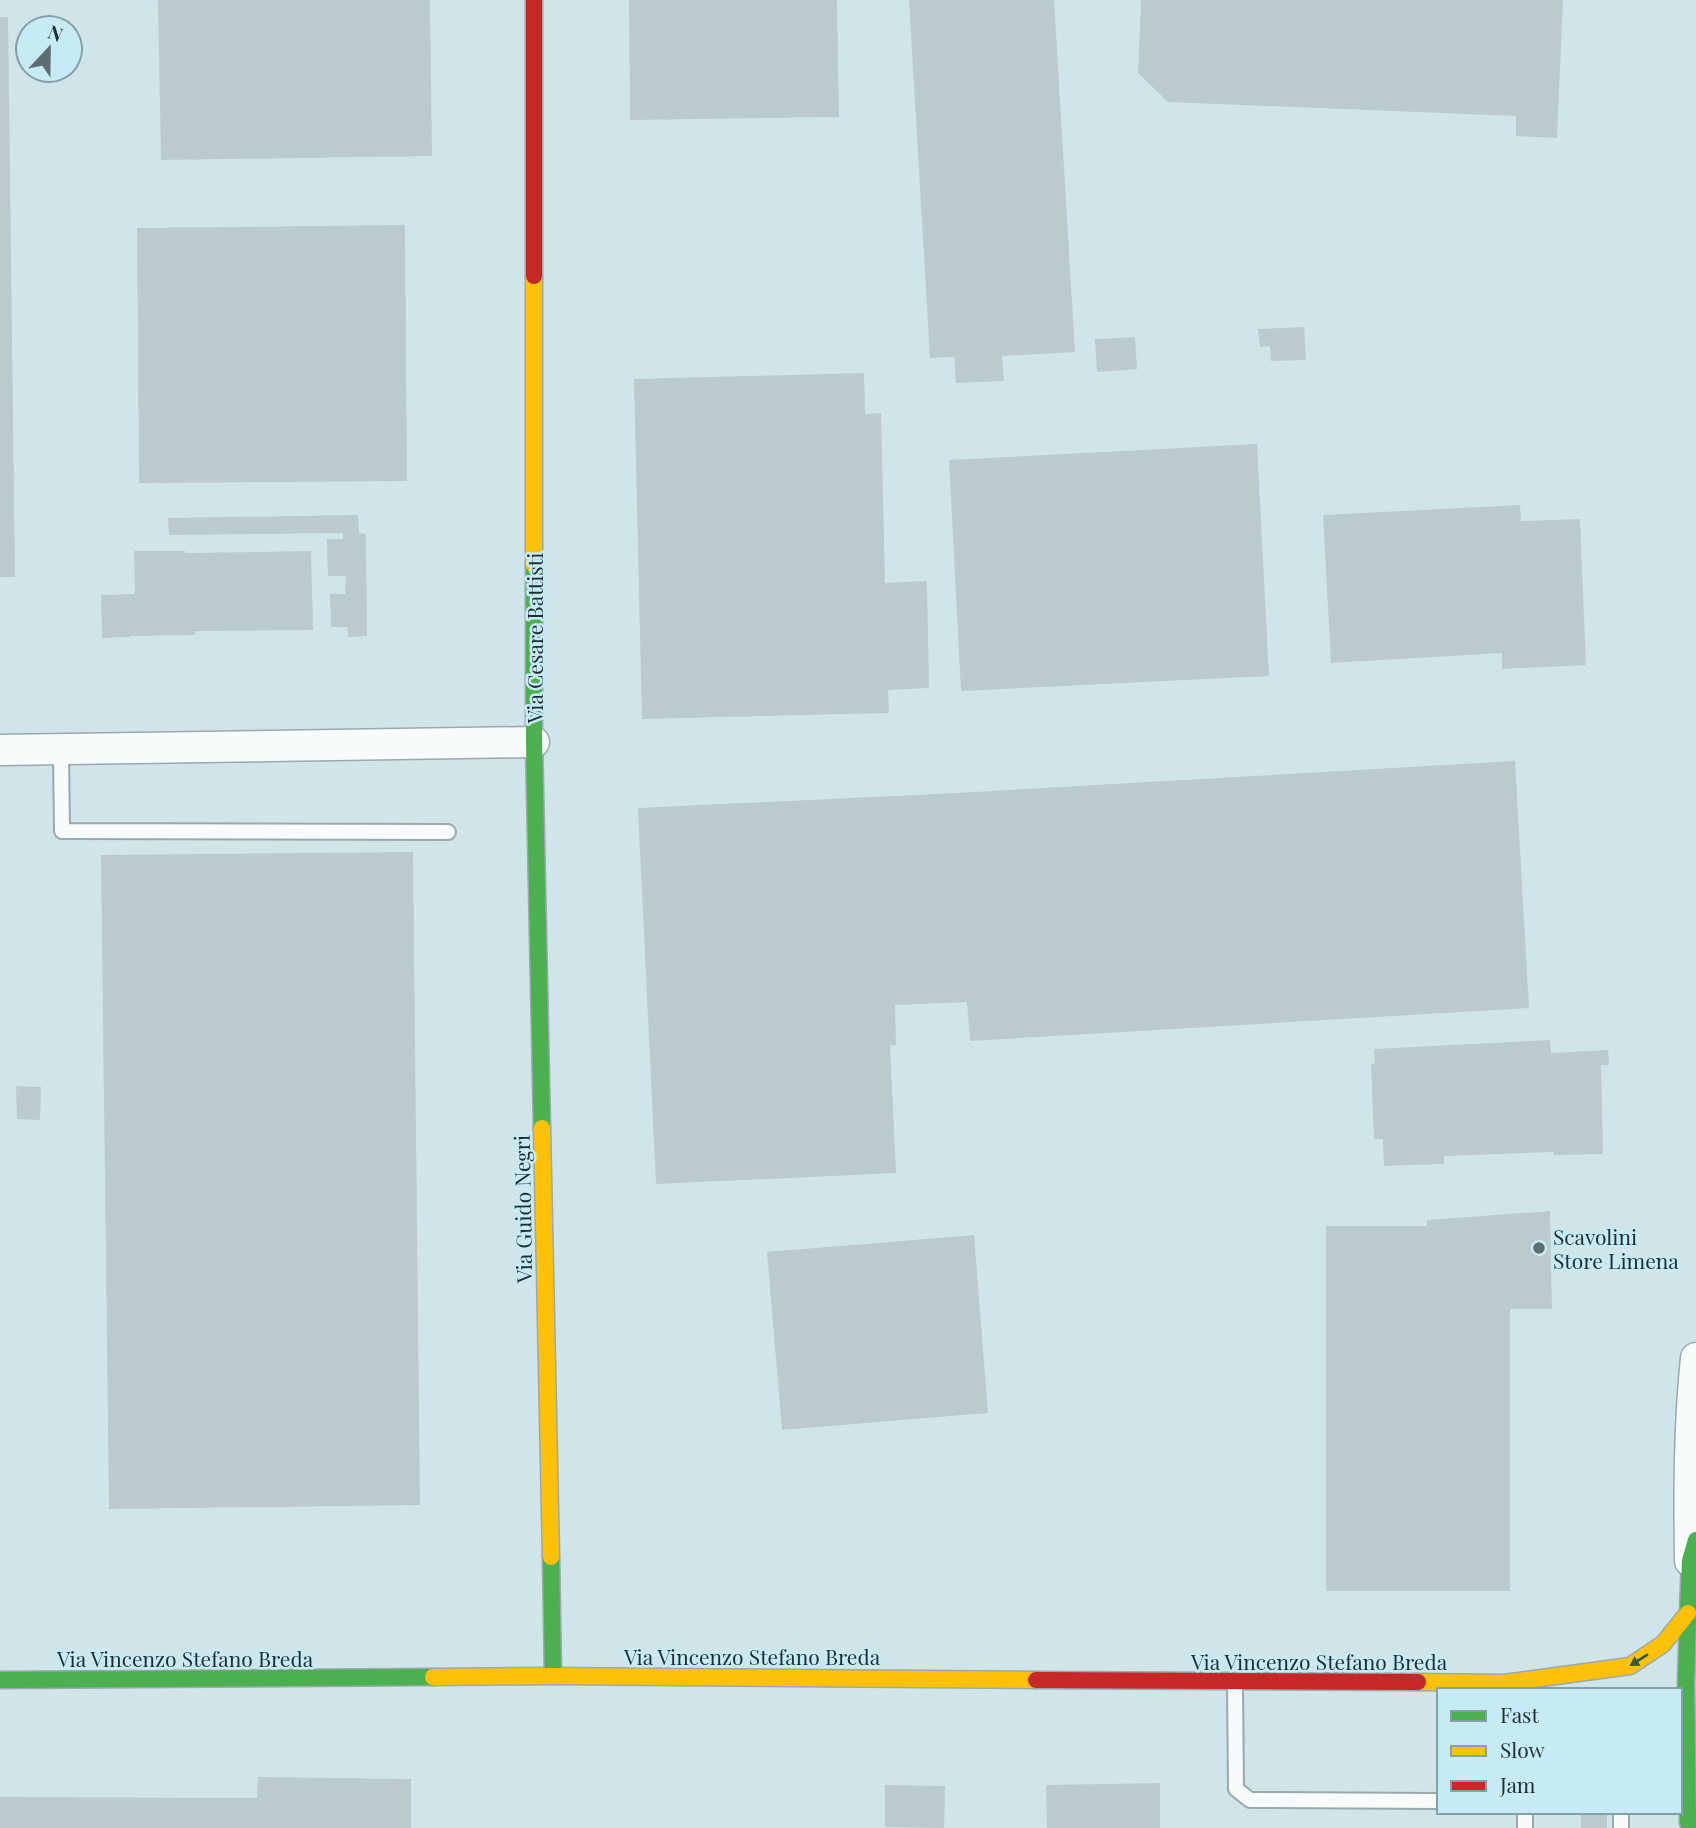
<svg xmlns="http://www.w3.org/2000/svg" width="1696" height="1828" viewBox="0 0 1696 1828" font-family="'Playfair Display',serif">
  <rect width="100%" height="100%" fill="#d0e5ea"/>
  <!-- building -->
  <g fill="#bbcbcd">
    <polygon points="158,0 430,0 432,156 161,160"/>
    <polygon points="629,0 837,0 839,117 630,120"/>
    <polygon points="909,0 1054,0 1075,352 1002,356 1004,381 956,383 954,357 930,358"/>
    <polygon points="1141,0 1563,0 1557,138 1516,136 1516,116 1168,102 1138,73"/>
    <polygon points="0,17 8,17 15,577 0,577"/>
    <polygon points="405,225 407,481 139,483 137,228"/>
    <polygon points="1304,327 1306,360 1271,361 1270,346 1260,347 1258,329"/>
    <polygon points="1135,337 1137,369 1097,372 1095,339"/>
    <polygon points="864,373 865,414 881,413 885,583 927,581 929,688 888,690 889,713 642,719 634,379"/>
    <polygon points="1257,444 1269,676 961,691 949,460"/>
    <polygon points="1520,505 1521,521 1580,519 1586,665 1502,669 1502,653 1331,663 1323,515"/>
    <polygon points="358,515 359,533 366,534 367,636 348,637 347,627 331,627 330,594 345,594 346,576 328,576 327,539 343,539 343,533 169,535 168,518"/>
    <polygon points="134,551 185,551 185,553 191,553 311,551 313,630 195,631 195,635 130,636 130,637 102,638 101,595 135,594"/>
    <polygon points="1515,761 1529,1008 970,1041 967,1002 895,1005 896,1045 890,1045 896,1173 656,1184 638,808 957,793"/>
    <polygon points="413,852 420,1505 109,1509 101,855"/>
    <polygon points="1550,1040 1551,1053 1608,1050 1609,1065 1601,1065 1603,1154 1554,1155 1554,1152 1444,1156 1444,1164 1384,1166 1383,1139 1374,1139 1371,1064 1375,1063 1374,1049"/>
    <polygon points="16,1086 41,1087 40,1120 17,1119"/>
    <polygon points="1550,1211 1552,1309 1510,1309 1510,1591 1326,1591 1326,1226 1427,1226 1427,1220"/>
    <polygon points="974,1235 988,1413 782,1430 767,1252"/>
    <polygon points="258,1777 411,1779 411,1828 0,1828 0,1797 257,1798"/>
    <polygon points="1160,1783 1160,1828 1047,1828 1046,1785"/>
    <polygon points="885,1785 945,1786 944,1828 885,1827"/>
    <rect x="1581" y="1812" width="26" height="16"/>
  </g>
  <g fill="none" stroke-linecap="round" stroke-linejoin="round">
    <!-- lane casing -->
    <g stroke="#99a9ad" stroke-width="18">
      <g id="lane">
        <polyline points="61,750 62,831 448,832"/>
        <polyline points="1235,1683 1236,1789 1250,1800 1439,1801"/>
        <polyline points="1621,1812 1621,1828"/>
        <polyline points="1525,1828 1525,1812"/>
      </g>
    </g>
    <!-- street casing -->
    <g stroke="#99a9ad" stroke-width="33">
      <g id="street">
        <polyline points="0,750 534,742"/>
        <path d="M1690,1561C1689,1493 1689,1426 1696,1358"/>
      </g>
    </g>
    <!-- fast casing -->
    <g stroke="#99a9ad" stroke-width="19">
      <g id="fast">
        <polyline points="534,565 534,742 542,1128"/>
        <polyline points="551,1557 553,1676"/>
        <polyline points="0,1680 433,1677"/>
        <polyline points="1690,1828 1688,1822 1686,1684 1688,1613 1690,1561 1696,1540"/>
      </g>
    </g>
    <!-- slow casing -->
    <g stroke="#99a9ad" stroke-width="19">
      <g id="slow">
        <polyline points="534,276 534,565"/>
        <polyline points="542,1128 551,1557"/>
        <polyline points="433,1677 553,1676 1036,1680"/>
        <polyline points="1418,1682 1504,1683 1630,1666 1663,1644 1688,1613"/>
      </g>
    </g>
    <!-- jam casing -->
    <g stroke="#99a9ad" stroke-width="19">
      <g id="jam">
        <polyline points="534,0 534,276"/>
        <polyline points="1036,1680 1418,1682"/>
      </g>
    </g>
    <!-- lane -->
    <use href="#lane" stroke="#f8fbfc" stroke-width="14"/>
    <!-- street -->
    <use href="#street" stroke="#f8fbfc" stroke-width="30"/>
    <!-- fast -->
    <use href="#fast" stroke="#4caf50" stroke-width="16"/>
    <!-- slow -->
    <use href="#slow" stroke="#ffc107" stroke-width="16"/>
    <!-- jam -->
    <use href="#jam" stroke="#c62828" stroke-width="16"/>
  </g>
  <!-- one-way arrows -->
  <defs><path id="oneway-solid" d="M-6-.8H1V-3.2L6.5 0L1 3.2V.8H-6Z" transform="scale(1.75)"/></defs>
  <use fill="#2f5b3c" href="#oneway-solid" transform="translate(1639 1660) rotate(148)"/>
  <!-- markers -->
  <circle fill="#5d6e72" stroke="#c6ebf5" stroke-width="2.5" cx="1539" cy="1248" r="7"/>
  <g text-anchor="middle" dominant-baseline="central" stroke-width="5" stroke-linejoin="round" paint-order="stroke">
    <!-- street labels -->
    <g font-size="21" fill="#1f2e32" stroke="#c6ebf5">
      <text transform="translate(534 638) rotate(-90)">Via Cesare Battisti</text>
      <text transform="translate(522 1209) rotate(-91)">Via Guido Negri</text>
      <text x="752" y="1656">Via Vincenzo Stefano Breda</text>
      <text x="185" y="1658">Via Vincenzo Stefano Breda</text>
      <text x="1319" y="1661">Via Vincenzo Stefano Breda</text>
    </g>
    <!-- poi labels -->
    <g font-size="21" fill="#1f2e32" stroke="#c6ebf5" text-anchor="start">
      <text x="1553" y="1236">Scavolini<tspan x="1553" dy="24">Store Limena</tspan></text>
    </g>
  </g>
  <!-- legend -->
  <rect x="1437" y="1688" width="245" height="126" fill="#c6ebf5" stroke="#839fa7" stroke-width="2"/>
  <rect x="1451" y="1711" width="35" height="10" fill="#4caf50" stroke="#839fa7" stroke-width="2"/>
  <text x="1500" y="1723" font-size="21" fill="#1f2e32">Fast</text>
  <rect x="1451" y="1746" width="35" height="10" fill="#ffc107" stroke="#839fa7" stroke-width="2"/>
  <text x="1500" y="1758" font-size="21" fill="#1f2e32">Slow</text>
  <rect x="1451" y="1781" width="35" height="10" fill="#c62828" stroke="#839fa7" stroke-width="2"/>
  <text x="1500" y="1793" font-size="21" fill="#1f2e32">Jam</text>
  <!-- north arrow -->
  <g transform="translate(49 49) rotate(22)"><circle r="33" fill="#c6ebf5" stroke="#839fa7" stroke-width="2"/>
  <path d="M0-5L12 26L0 18L-12 26Z" fill="#5d6e72"/>
  <text y="-10" font-size="19" font-weight="bold" text-anchor="middle" fill="#1f2e32">N</text>
  </g>
</svg>
